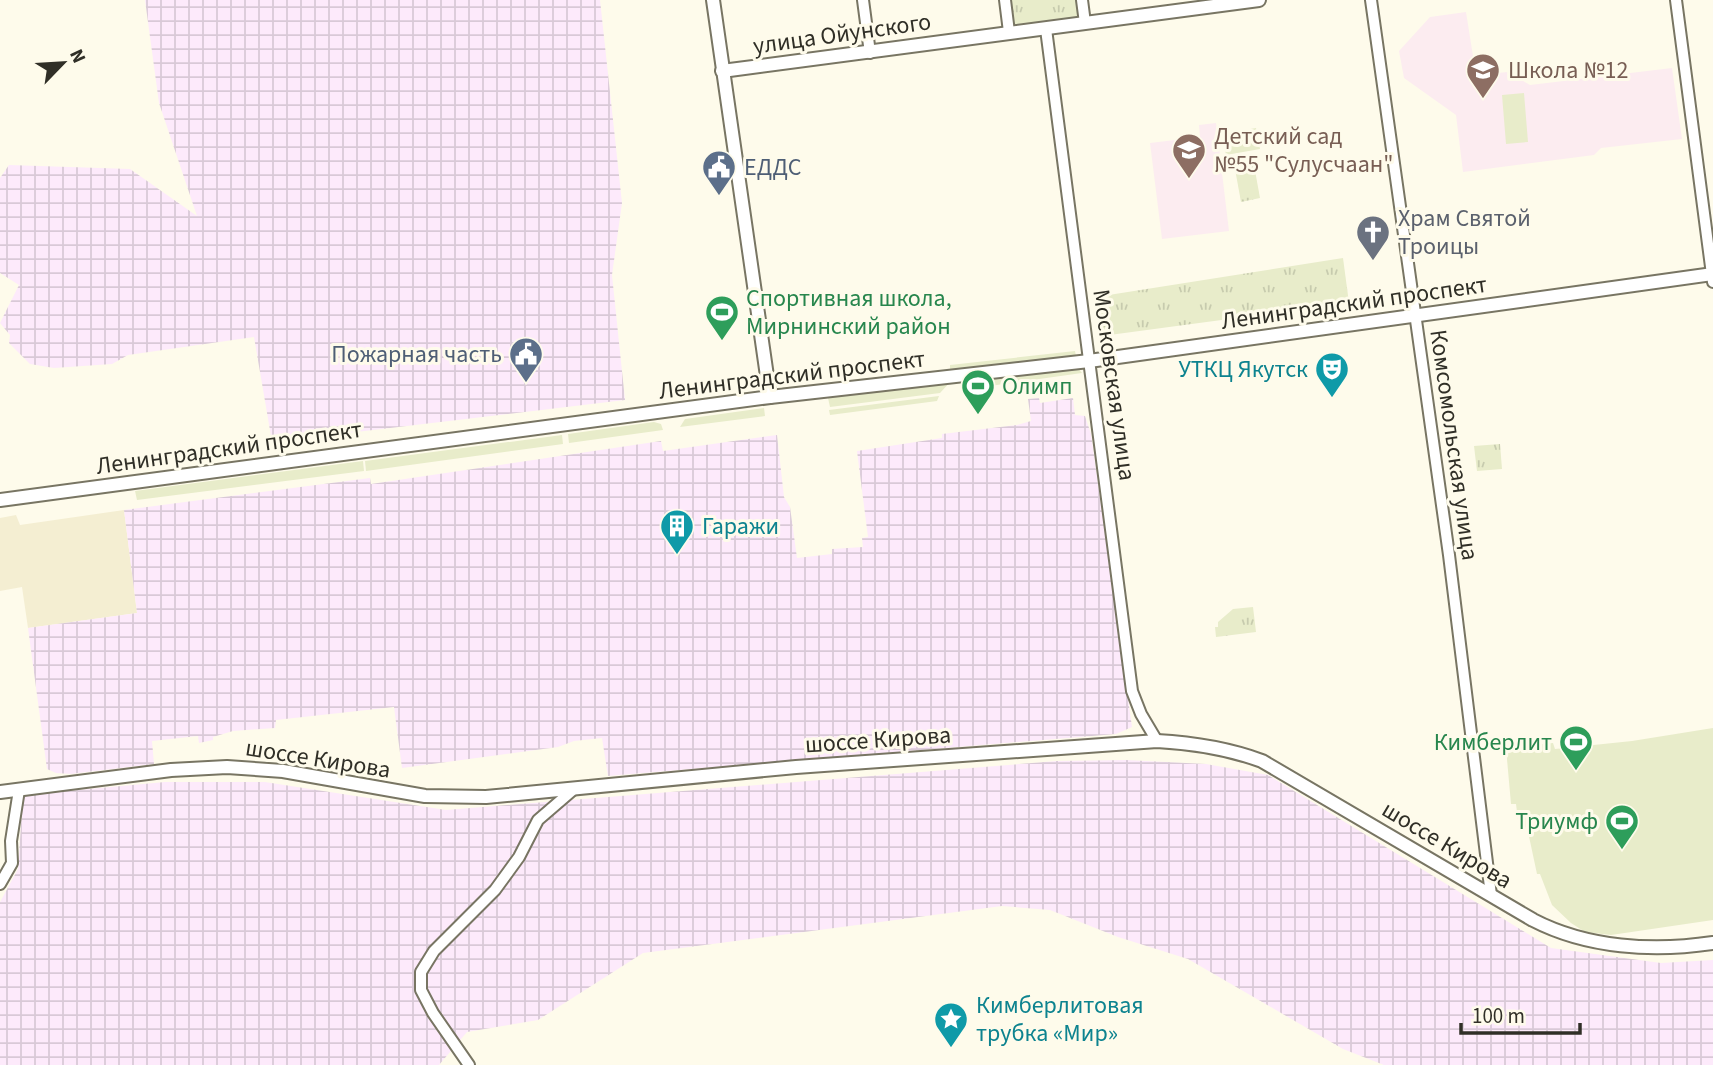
<svg xmlns="http://www.w3.org/2000/svg" width="1713" height="1065" viewBox="0 0 1713 1065" font-family="'Source Sans 3',sans-serif">
  <defs>
    <pattern id="industrial-grid" width="8" height="8" patternUnits="userSpaceOnUse" patternTransform="scale(1.75)"><rect width="8" height="8" fill="#fdeafb"/><path d="M0 4h8M4 0v8" fill="none" stroke="#d9c9d7"/></pattern>
    <pattern id="park-tufts" width="24" height="20" patternUnits="userSpaceOnUse" patternTransform="scale(1.75)"><rect width="24" height="20" fill="#e8ecca"/><path d="M3 7l-1-3M5 7V3M7 7l1-3M15 17l-1-3M17 17v-4M19 17l1-3" fill="none" stroke="#c7cbae"/></pattern>
  </defs>
  <rect width="100%" height="100%" fill="#fefbeb"/>
  <!-- built -->
  <polygon fill="#f4eed2" points="124,510 137,613 28,628 22,587 0,591 0,518 16,515 20,525"/>
  <!-- industrial -->
  <g fill="url(#industrial-grid)">
    <polygon points="145,0 600,0 622,203 612,275 625,400 272,442 254,337 128,355 112,364 54,368 30,364 9,343 10,335 0,323 19,285 0,273 0,178 9,165 130,169 197,216 159,103"/>
    <polygon points="1039,398 1040,403 1073,398 1075,415 1085,416 1091,434 1132,727 1116,734 608,776 602,738 574,741 558,747 402,768 394,707 276,720 275,728 233,731 213,737 213,740 199,743 198,736 152,741 154,764 71,774 56,773 47,769 28,628 137,613 124,510 370,478 371,484 661,441 663,451 777,435 784,497 790,507 797,558 832,554 832,549 863,547 862,538 868,537 857,451 942,438 942,434 1017,425 1031,421 1028,399"/>
    <polygon points="1126,760 1206,764 1268,775 1551,948 1661,963 1713,960 1713,1065 1384,1065 1343,1049 1188,959 1118,937 1050,910 1002,906 643,953 538,1020 467,1032 439,1065 0,1065 0,902 18,869 23,795 165,782 265,782 446,810 1057,761"/>
  </g>
  <!-- education -->
  <g fill="#fcecf0">
    <polygon points="1466,12 1476,75 1508,72 1530,85 1672,68 1682,139 1601,148 1594,155 1463,172 1456,115 1404,78 1399,51 1430,17"/>
    <polygon points="1216,123 1229,231 1162,239 1150,143 1200,137 1199,125"/>
  </g>
  <!-- green -->
  <g fill="#e8ecca">
    <polygon points="1524,93 1528,142 1506,144 1502,95"/>
    <polygon points="1256,128 1260,149 1226,155 1222,134"/>
    <polygon points="1075,351 1076,356 950,371 950,365"/>
    <polygon points="1076,366 1082,373 962,390 961,381"/>
    <polygon points="951,381 940,393 830,407 828,398"/>
    <polygon points="939,396 937,401 830,415 829,410"/>
    <polygon points="764,408 765,416 680,427 685,419"/>
    <polygon points="654,422 661,424 663,430 569,443 568,434"/>
    <polygon points="562,435 563,444 366,471 365,461"/>
    <polygon points="363,461 364,471 137,500 135,491"/>
    <polygon points="1713,728 1713,920 1611,935 1585,932 1571,923 1552,905 1540,874 1537,874 1527,827 1519,828 1516,804 1511,804 1506,748 1553,743 1555,749 1632,741"/>
  </g>
  <!-- park -->
  <g fill="url(#park-tufts)">
    <polygon points="1007,0 1077,0 1079,17 1011,25"/>
    <polygon points="1254,165 1260,198 1241,202 1235,169"/>
    <polygon points="1343,258 1349,303 1102,336 1096,297"/>
    <polygon points="1500,444 1502,469 1477,471 1474,446"/>
    <polygon points="1253,607 1256,632 1216,637 1215,627 1218,627 1218,622 1233,609"/>
  </g>
  <g fill="none" stroke-linecap="round" stroke-linejoin="round">
    <!-- minor casing -->
    <g stroke="#787563" stroke-width="14">
      <g id="minor">
        <polyline points="863,0 870,53"/>
        <polyline points="1005,0 1009,32"/>
        <polyline points="1082,0 1085,23"/>
        <polyline points="1371,0 1449,555 1491,895"/>
        <polyline points="1676,0 1713,282"/>
        <polyline points="1046,29 1132,691 1141,714 1157,741"/>
        <polyline points="0,884 12,863 11,841 19,790"/>
        <polyline points="469,1065 433,1013 421,990 421,972 434,951 495,890 519,857 538,820 574,789"/>
      </g>
    </g>
    <!-- major casing -->
    <g stroke="#787563" stroke-width="16">
      <g id="major">
        <polyline points="713,0 770,397"/>
        <polyline points="722,71 1259,0"/>
        <polyline points="0,500 770,397 1089,361 1713,274"/>
        <path d="M0,792L171,770L227,767L283,771L425,796L486,797L796,767L1157,741C1194,743 1227,748 1262,761L1533,920C1587,948 1653,952 1713,943"/>
      </g>
    </g>
    <!-- minor -->
    <use href="#minor" stroke="#fff" stroke-width="10"/>
    <!-- major -->
    <use href="#major" stroke="#fff" stroke-width="12"/>
  </g>
  <!-- icons -->
  <defs>
    <g id="school-pin" transform="scale(1.75)"><path d="M0 17L-7.5 6A9.5 9.5 0 1 1 7.5 6Z" fill="#8d6e63" stroke="#fefbeb"/><path d="M0-5L7-2L0 1L-7-2ZM-4 1L0 2.5L4 1V4Q0 6-4 4Z" fill="#fff"/></g>
    <g id="civic-pin" transform="scale(1.75)"><path d="M0 17L-7.5 6A9.5 9.5 0 1 1 7.5 6Z" fill="#5c6f8a" stroke="#fefbeb"/><path d="M-.6-6.5H3V-4.5H.6V-3L4-1V1h2V6H-6V1h2V-1L-.6-3ZM-1.2 2.5V6h2.4V2.5Z" fill="#fff"/></g>
    <g id="church-pin" transform="scale(1.75)"><path d="M0 17L-7.5 6A9.5 9.5 0 1 1 7.5 6Z" fill="#6b7280" stroke="#fefbeb"/><path d="M-1.2-6h2.4v3.5h3.3v2.4h-3.3V6h-2.4V-.1h-3.3v-2.4h3.3Z" fill="#fff"/></g>
    <g id="stadium-pin" transform="scale(1.75)"><path d="M0 17L-7.5 6A9.5 9.5 0 1 1 7.5 6Z" fill="#2e9e5b" stroke="#fefbeb"/><path d="M0-5a6.5 5 0 1 0 0 10a6.5 5 0 1 0 0-10ZM-3.5-1.8h7v3.6h-7Z" fill="#fff"/></g>
    <g id="theatre-pin" transform="scale(1.75)"><path d="M0 17L-7.5 6A9.5 9.5 0 1 1 7.5 6Z" fill="#0f9aa8" stroke="#fefbeb"/><path d="M-5-5.5Q0-4 5-5.5V0Q5 5 0 6Q-5 5-5 0ZM-3.3-2.5H-1v1.5H-3.3ZM1-2.5H3.3v1.5H1ZM-2.8 1Q0 5.5 2.8 1Z" fill="#fff"/></g>
    <g id="building-pin" transform="scale(1.75)"><path d="M0 17L-7.5 6A9.5 9.5 0 1 1 7.5 6Z" fill="#0f9aa8" stroke="#fefbeb"/><path d="M-4-6H4V6H1V3H-1V6H-4ZM-2.5-4.3h1.7v1.8h-1.7ZM.8-4.3h1.7v1.8H.8ZM-2.5-1h1.7V.8h-1.7ZM.8-1h1.7V.8H.8Z" fill="#fff"/></g>
    <g id="sight-pin" transform="scale(1.75)"><path d="M0 17L-7.5 6A9.5 9.5 0 1 1 7.5 6Z" fill="#0f9aa8" stroke="#fefbeb"/><path d="M0-6L1.8-2.2L6-1.7L2.9 1.2L3.7 5.4L0 3.3L-3.7 5.4L-2.9 1.2L-6-1.7L-1.8-2.2Z" fill="#fff"/></g>
  </defs>
  <g fill-rule="evenodd">
    <use href="#school-pin" x="1483" y="70"/>
    <use href="#school-pin" x="1189" y="150"/>
    <use href="#civic-pin" x="719" y="167"/>
    <use href="#church-pin" x="1373" y="232"/>
    <use href="#stadium-pin" x="722" y="312"/>
    <use href="#civic-pin" x="526" y="354"/>
    <use href="#theatre-pin" x="1332" y="369"/>
    <use href="#stadium-pin" x="978" y="386"/>
    <use href="#building-pin" x="677" y="526"/>
    <use href="#stadium-pin" x="1576" y="742"/>
    <use href="#stadium-pin" x="1622" y="821"/>
    <use href="#sight-pin" x="951" y="1019"/>
  </g>
  <g text-anchor="middle" dominant-baseline="central" stroke-width="6" stroke-linejoin="round" paint-order="stroke">
    <!-- street labels -->
    <g font-size="24" fill="#302f27" stroke="#fefbeb">
      <text transform="translate(842 34) rotate(-8)">улица Ойунского</text>
      <text transform="translate(1354 303) rotate(-8)">Ленинградский проспект</text>
      <text transform="translate(792 375) rotate(-7)">Ленинградский проспект</text>
      <text transform="translate(1114 385) rotate(82)">Московская улица</text>
      <text transform="translate(1454 445) rotate(82)">Комсомольская улица</text>
      <text transform="translate(229 448) rotate(-8)">Ленинградский проспект</text>
      <text transform="translate(878 740) rotate(-4)">шоссе Кирова</text>
      <text transform="translate(318 759) rotate(9)">шоссе Кирова</text>
      <text transform="translate(1447 845) rotate(31)">шоссе Кирова</text>
    </g>
    <!-- education labels -->
    <g font-size="24" fill="#785e54" stroke="#fefbeb" text-anchor="start">
      <text x="1508" y="70">Школа №12</text>
      <text x="1214" y="136">Детский сад<tspan x="1214" dy="28">№55 "Сулусчаан"</tspan></text>
    </g>
    <!-- service labels -->
    <g font-size="24" fill="#4e5e75" stroke="#fefbeb" text-anchor="start">
      <text x="744" y="167">ЕДДС</text>
      <text x="502" y="354" text-anchor="end">Пожарная часть</text>
    </g>
    <!-- worship labels -->
    <g font-size="24" fill="#5b616d" stroke="#fefbeb" text-anchor="start">
      <text x="1398" y="218">Храм Святой<tspan x="1398" dy="28">Троицы</tspan></text>
    </g>
    <!-- leisure labels -->
    <g font-size="24" fill="#27864d" stroke="#fefbeb" text-anchor="start">
      <text x="746" y="298">Спортивная школа,<tspan x="746" dy="28">Мирнинский район</tspan></text>
      <text x="1002" y="386">Олимп</text>
      <text x="1552" y="742" text-anchor="end">Кимберлит</text>
      <text x="1598" y="821" text-anchor="end">Триумф</text>
    </g>
    <!-- culture labels -->
    <g font-size="24" fill="#0d838f" stroke="#fefbeb" text-anchor="start">
      <text x="1308" y="369" text-anchor="end">УТКЦ Якутск</text>
      <text x="702" y="526">Гаражи</text>
      <text x="976" y="1005">Кимберлитовая<tspan x="976" dy="28">трубка «Мир»</tspan></text>
    </g>
  </g>
  <!-- north arrow -->
  <g transform="translate(63 63) rotate(65)" stroke="#fefbeb" stroke-width="5" paint-order="stroke">
  <path d="M0-5L12 26L0 18L-12 26Z" fill="#302f27"/>
  <text y="-10" font-size="19" font-weight="bold" text-anchor="middle" fill="#302f27">N</text>
  </g>
  <!-- scale -->
  <path d="M1461 1023v10h119v-10" fill="none" stroke="#302f27" stroke-width="3.5"/>
  <text x="1472" y="1023" font-size="21" fill="#302f27" stroke="#fefbeb" stroke-width="5" paint-order="stroke">100 m</text>
</svg>
